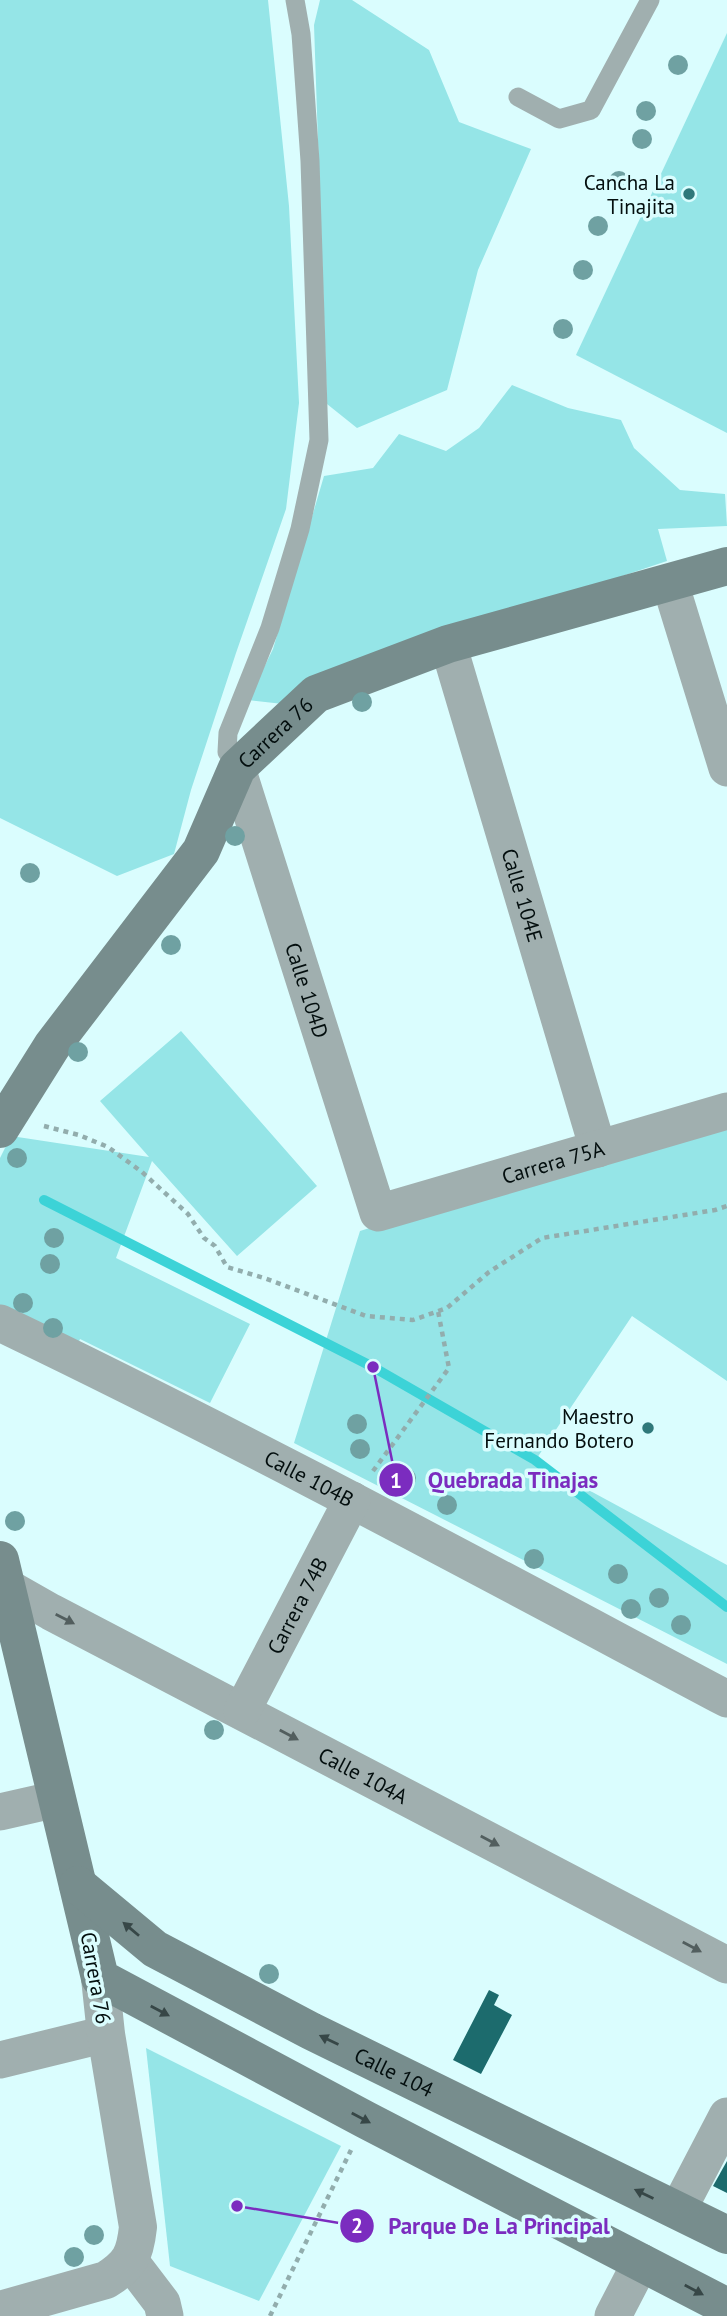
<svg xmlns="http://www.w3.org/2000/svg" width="727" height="2316" viewBox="0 0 727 2316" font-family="'PT Sans',sans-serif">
  <rect width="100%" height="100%" fill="#dafdfe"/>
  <!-- green -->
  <g fill="#95e5e7">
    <polygon points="0,0 268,0 289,206 299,403 286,509 236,653 191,790 174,854 117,876 0,818"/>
    <polygon points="320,0 352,0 429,50 459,122 531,149 478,270 447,390 357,428 327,404 314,25"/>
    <polygon points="727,33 727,433 576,355"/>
    <polygon points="512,385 568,408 621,420 634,448 680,490 725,494 727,526 658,529 667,561 317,678 292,705 248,700 273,649 324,476 373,468 399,434 446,451 479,428"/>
    <polygon points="181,1031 317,1186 237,1256 152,1161 116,1258 250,1324 210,1403 80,1339 77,1346 0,1317 0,1158 11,1136 149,1157 100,1101"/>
    <polygon points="727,1115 727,1381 632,1316 535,1461 727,1565 727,1664 294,1443 360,1231"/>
    <polygon points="146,2048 341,2146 259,2301 170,2266"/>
  </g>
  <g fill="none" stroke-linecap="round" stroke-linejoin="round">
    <!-- stream -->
    <polyline stroke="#3cd3d7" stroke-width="10" points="44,1200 373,1367 535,1460 727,1607"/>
  </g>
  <!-- building -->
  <g fill="#1c6b6d">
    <polygon points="489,1990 499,1995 494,2005 512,2015 481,2074 453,2060"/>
    <polygon points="727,2161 727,2193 713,2186"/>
  </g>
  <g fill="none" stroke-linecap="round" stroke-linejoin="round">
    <!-- path -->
    <g stroke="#92adad" stroke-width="4.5" stroke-dasharray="5 5" stroke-linecap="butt">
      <polyline points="44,1126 79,1135 108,1147 142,1172 188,1214 204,1238 215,1246 227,1267 264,1278 366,1316 413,1320 447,1308 489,1272 542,1238 715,1210 727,1206"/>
      <polyline points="373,1471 449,1368 438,1311"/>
      <polyline points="270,2316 351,2150"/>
    </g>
    <!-- service -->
    <g stroke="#a0afaf" stroke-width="19">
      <polyline points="518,97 559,119 591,110 650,0"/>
      <polyline points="237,768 227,752 228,733 270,628 300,529 319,440 310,161 301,34 295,0"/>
    </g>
    <!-- minor -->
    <g stroke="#a0afaf" stroke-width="37">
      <polyline points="670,583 727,768"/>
      <path id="s1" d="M448,644L598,1149"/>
      <path id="s2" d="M237,768L378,1213L727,1111"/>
      <path id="s3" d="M0,1323C246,1441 486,1571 727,1699"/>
      <path id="s4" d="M0,1583L51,1612L727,1965"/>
      <path id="s5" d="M242,1711L352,1500"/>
      <polyline points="0,1812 57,1799"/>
      <polyline points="0,2060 106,2034"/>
      <polyline points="678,2210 727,2116"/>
      <polyline points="130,2261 162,2303 165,2316"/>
      <polyline points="613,2316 641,2262"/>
    </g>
    <!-- tertiary -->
    <path stroke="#a0afaf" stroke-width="38" d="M0,2310L106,2280C130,2265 135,2255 138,2227L106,2034L100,1978"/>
    <!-- secondary -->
    <g stroke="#778d8d" stroke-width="38">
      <path id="s6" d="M0,1129L52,1046L201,851L237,768L316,694L448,644L727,566"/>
      <polyline points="0,1560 100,1978 366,2120 727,2307"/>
      <path id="s7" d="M78,1885L155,1949L311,2031L727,2235"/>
    </g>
  </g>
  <!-- trees -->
  <g fill="#6fa1a2">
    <circle cx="678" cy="65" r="10"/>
    <circle cx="646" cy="111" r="10"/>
    <circle cx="642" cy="139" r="10"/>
    <circle cx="619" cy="181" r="10"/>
    <circle cx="598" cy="226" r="10"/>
    <circle cx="583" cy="270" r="10"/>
    <circle cx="563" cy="329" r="10"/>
    <circle cx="362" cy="702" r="10"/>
    <circle cx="235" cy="836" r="10"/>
    <circle cx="30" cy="873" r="10"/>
    <circle cx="171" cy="945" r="10"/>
    <circle cx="78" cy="1052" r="10"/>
    <circle cx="17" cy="1158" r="10"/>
    <circle cx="54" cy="1238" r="10"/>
    <circle cx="50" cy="1264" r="10"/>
    <circle cx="23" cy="1303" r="10"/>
    <circle cx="53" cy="1328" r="10"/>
    <circle cx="357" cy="1424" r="10"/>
    <circle cx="360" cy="1449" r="10"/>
    <circle cx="406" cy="1478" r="10"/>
    <circle cx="447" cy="1505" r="10"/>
    <circle cx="15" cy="1521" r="10"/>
    <circle cx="534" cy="1559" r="10"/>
    <circle cx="618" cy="1574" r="10"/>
    <circle cx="659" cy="1598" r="10"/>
    <circle cx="631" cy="1609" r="10"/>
    <circle cx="681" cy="1625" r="10"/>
    <circle cx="214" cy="1730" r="10"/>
    <circle cx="269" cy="1974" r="10"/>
    <circle cx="94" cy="2235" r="10"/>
    <circle cx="74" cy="2257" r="10"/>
  </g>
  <!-- one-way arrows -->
  <defs><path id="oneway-solid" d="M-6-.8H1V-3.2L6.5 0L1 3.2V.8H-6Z" transform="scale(1.75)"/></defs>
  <g fill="#525e5e">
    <use href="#oneway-solid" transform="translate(65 1619) rotate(27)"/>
    <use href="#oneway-solid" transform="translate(289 1735) rotate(28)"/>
    <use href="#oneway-solid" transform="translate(490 1841) rotate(28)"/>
    <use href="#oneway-solid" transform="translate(692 1947) rotate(28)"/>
  </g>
  <g fill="#374747">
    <use href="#oneway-solid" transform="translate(131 1929) rotate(-140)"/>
    <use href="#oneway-solid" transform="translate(160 2011) rotate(28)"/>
    <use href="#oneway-solid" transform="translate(329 2040) rotate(-154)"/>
    <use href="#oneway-solid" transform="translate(361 2118) rotate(28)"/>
    <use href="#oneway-solid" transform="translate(644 2194) rotate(-154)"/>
    <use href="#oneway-solid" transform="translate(694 2290) rotate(28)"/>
  </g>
  <!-- markers -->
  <g fill="#2f787a" stroke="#dafdfe" stroke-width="2.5">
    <circle cx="689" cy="194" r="7"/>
    <circle cx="648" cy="1428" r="7"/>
  </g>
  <g text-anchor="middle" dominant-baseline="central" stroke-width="7" stroke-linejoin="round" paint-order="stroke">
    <!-- poi labels -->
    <g font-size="21" fill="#030e0e" stroke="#dafdfe" text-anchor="end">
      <text x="675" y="182">Cancha La<tspan x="675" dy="24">Tinajita</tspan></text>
      <text x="634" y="1416">Maestro<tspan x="634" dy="24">Fernando Botero</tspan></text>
    </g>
    <!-- street labels -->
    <g font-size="21" fill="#030e0e" stroke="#dafdfe">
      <text stroke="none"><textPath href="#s6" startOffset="486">Carrera 76</textPath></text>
      <text stroke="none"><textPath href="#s1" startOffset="262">Calle 104E</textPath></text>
      <text stroke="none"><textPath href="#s2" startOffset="233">Calle 104D</textPath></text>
      <text stroke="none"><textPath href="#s2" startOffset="649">Carrera 75A</textPath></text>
      <text stroke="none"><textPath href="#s3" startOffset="346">Calle 104B</textPath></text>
      <text stroke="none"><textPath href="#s5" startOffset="119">Carrera 74B</textPath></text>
      <text stroke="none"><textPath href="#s4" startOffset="411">Calle 104A</textPath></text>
      <text transform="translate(96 1978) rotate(80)">Carrera 76</text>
      <text stroke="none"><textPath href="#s7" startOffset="369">Calle 104</textPath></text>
    </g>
  </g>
  <!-- callouts -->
  <path fill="none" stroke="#7b2cbf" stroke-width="2.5" d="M373 1367L396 1480M237 2206L357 2226"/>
  <g fill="#7b2cbf" stroke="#dafdfe" stroke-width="2.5">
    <circle cx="373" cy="1367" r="7"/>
    <circle cx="237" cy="2206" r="7"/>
    <circle cx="396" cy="1480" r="18"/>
    <circle cx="357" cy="2226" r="18"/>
  </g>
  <g font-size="21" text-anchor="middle" font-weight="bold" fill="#fff">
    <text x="396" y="1488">1</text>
    <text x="357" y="2233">2</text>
  </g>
  <g font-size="23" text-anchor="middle" font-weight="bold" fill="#7b2cbf" stroke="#dafdfe" stroke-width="7" stroke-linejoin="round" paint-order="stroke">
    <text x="513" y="1488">Quebrada Tinajas</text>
    <text x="499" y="2234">Parque De La Principal</text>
  </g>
</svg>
